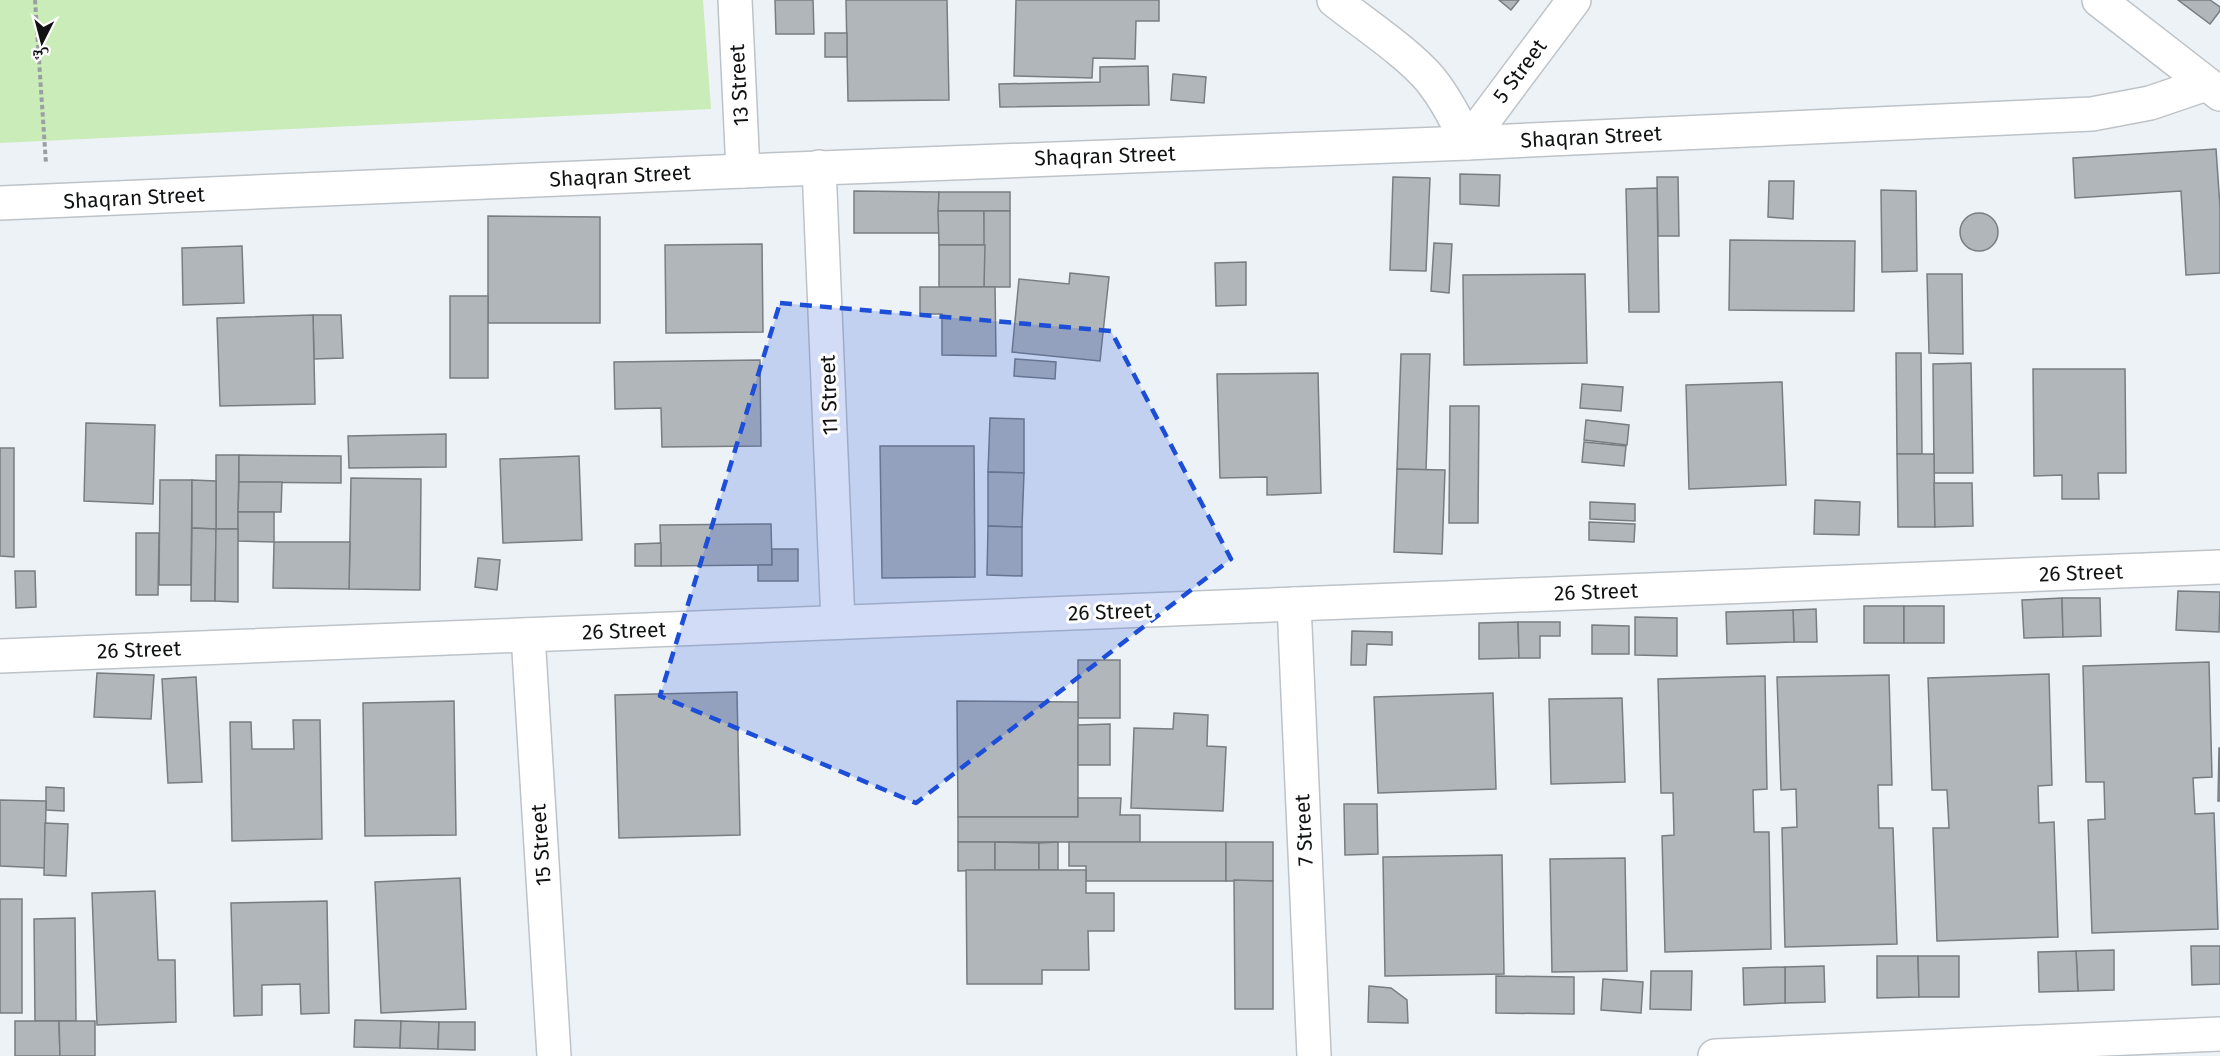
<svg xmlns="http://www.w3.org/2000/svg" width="2220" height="1056" viewBox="0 0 2220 1056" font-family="'Fira Sans','Noto Naskh Arabic',sans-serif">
  <rect width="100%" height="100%" fill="#edf2f7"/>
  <!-- green -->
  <polygon fill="#caecb8" points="0,0 703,0 711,109 0,143"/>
  <!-- building -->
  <g fill="#b1b6ba" stroke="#787d81" stroke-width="1.5">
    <polygon points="775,0 813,0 814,34 776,34"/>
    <polygon points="846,0 947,0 949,100 848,101"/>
    <polygon points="1016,0 1159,0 1159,21 1136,21 1135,59 1093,58 1092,78 1014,76"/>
    <polygon points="1499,0 1519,0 1511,10"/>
    <polygon points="2178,0 2210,0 2220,7 2220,11 2210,24"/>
    <rect x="825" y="33" width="22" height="24"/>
    <polygon points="1148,66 1149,105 1000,107 999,84 1100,82 1100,67"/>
    <polygon points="1173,74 1206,77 1204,103 1171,100"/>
    <polygon points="2216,149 2220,207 2220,273 2186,275 2181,191 2075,198 2073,158"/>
    <polygon points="1460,174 1500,175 1499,206 1460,204"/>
    <polygon points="1393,177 1430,178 1426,271 1390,270"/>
    <polygon points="1657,177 1678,177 1679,236 1658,236"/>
    <polygon points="1769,181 1794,181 1793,219 1768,217"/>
    <polygon points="1657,188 1659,312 1629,312 1626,189"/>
    <polygon points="1881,190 1916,191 1917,271 1882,272"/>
    <polygon points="854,191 939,192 939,233 854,233"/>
    <polygon points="939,192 1010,192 1010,211 938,211"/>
    <polygon points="938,211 984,211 985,245 939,245"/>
    <rect x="984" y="211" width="26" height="76"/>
    <circle cx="1979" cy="232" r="19"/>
    <polygon points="488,216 600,217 600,323 488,323"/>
    <polygon points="1730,240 1855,241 1854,311 1729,310"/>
    <polygon points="1434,243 1452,244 1449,293 1431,291"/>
    <polygon points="762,244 763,332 666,333 665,245"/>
    <polygon points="939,245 985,245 984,287 939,287"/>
    <polygon points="242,246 244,303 183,305 182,248"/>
    <polygon points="1246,262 1246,305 1216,306 1215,263"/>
    <polygon points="1070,273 1109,277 1100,361 1012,352 1019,279 1069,284"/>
    <polygon points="1585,274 1587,363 1464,365 1463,275"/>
    <polygon points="1927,274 1962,274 1963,354 1929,353"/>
    <polygon points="920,287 995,287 996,356 942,355 942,314 920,314"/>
    <rect x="450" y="296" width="38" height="82"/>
    <polygon points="313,315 341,315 343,358 314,359"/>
    <polygon points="313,315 315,404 220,406 217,318"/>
    <polygon points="1896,353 1921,353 1922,454 1897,454"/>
    <polygon points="1401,354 1430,354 1426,470 1397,469"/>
    <polygon points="1015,359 1056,362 1055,379 1014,376"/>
    <polygon points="760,360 761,446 662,447 661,408 615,409 614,362"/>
    <polygon points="1971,363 1973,473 1934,473 1933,364"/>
    <polygon points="2033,369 2125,369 2126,473 2098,473 2099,499 2062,499 2062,475 2034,476"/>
    <polygon points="1318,373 1321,493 1267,495 1267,477 1220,478 1217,374"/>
    <polygon points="1782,382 1786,485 1689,489 1686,385"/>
    <polygon points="1582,384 1623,387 1621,411 1580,408"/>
    <polygon points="1450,406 1479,406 1478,523 1449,523"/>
    <polygon points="990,418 1024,419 1024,473 988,472"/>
    <polygon points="1586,420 1629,425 1627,445 1584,440"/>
    <polygon points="86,423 155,425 153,504 84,501"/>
    <polygon points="446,434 446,467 349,468 348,436"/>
    <polygon points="1584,442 1626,446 1624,466 1582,462"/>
    <polygon points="880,446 974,446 975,577 882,578"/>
    <polygon points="0,448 14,448 14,557 0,556"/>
    <polygon points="1897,454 1934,454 1935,527 1898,527"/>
    <polygon points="216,455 239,455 238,529 216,529"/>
    <polygon points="239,455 341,456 341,483 239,482"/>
    <polygon points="579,456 582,540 503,543 500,459"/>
    <polygon points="1397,469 1445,470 1442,554 1394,552"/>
    <polygon points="988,472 1024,473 1022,527 988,526"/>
    <polygon points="351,478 421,479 420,590 349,589"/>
    <polygon points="160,480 192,480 191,585 159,585"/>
    <polygon points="192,480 216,481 216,529 192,528"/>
    <polygon points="239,482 282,482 281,512 238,512"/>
    <polygon points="1934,483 1972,483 1973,526 1935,527"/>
    <polygon points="1815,500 1860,502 1859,535 1814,534"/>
    <polygon points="1590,502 1635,504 1635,521 1590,519"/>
    <polygon points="238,512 274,512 274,542 238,541"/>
    <polygon points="1589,522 1635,524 1634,542 1589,540"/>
    <polygon points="771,524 772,565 661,566 660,525"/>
    <polygon points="988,526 1022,527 1022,576 987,575"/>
    <polygon points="192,528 216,529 215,601 191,601"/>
    <polygon points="216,529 238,529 238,602 215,601"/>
    <polygon points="136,533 159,533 158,595 136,595"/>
    <polygon points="274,542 350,542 349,589 273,588"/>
    <polygon points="661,543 661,566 635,566 635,544"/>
    <polygon points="772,549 798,549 798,581 758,581 758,565 772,565"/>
    <polygon points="478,558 500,560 497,590 475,587"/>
    <polygon points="15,571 35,571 36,607 16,608"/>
    <polygon points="2178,591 2220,592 2219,632 2176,630"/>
    <polygon points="2062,598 2063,637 2024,638 2022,600"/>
    <polygon points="2062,598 2100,598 2101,636 2063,637"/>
    <rect x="1864" y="606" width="40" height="37"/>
    <rect x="1904" y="606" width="40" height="37"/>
    <polygon points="1816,609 1817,642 1794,642 1793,610"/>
    <polygon points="1793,610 1794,642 1727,644 1726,612"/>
    <polygon points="1635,617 1677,618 1677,656 1635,655"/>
    <polygon points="1518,622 1519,658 1479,659 1479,623"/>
    <polygon points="1518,622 1560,622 1560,636 1540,636 1540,658 1519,658"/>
    <polygon points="1592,625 1629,626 1629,654 1592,654"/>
    <polygon points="1352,631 1392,632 1392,645 1367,644 1366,665 1351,665"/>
    <rect x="1078" y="660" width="42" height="58"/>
    <polygon points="2209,662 2212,777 2193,778 2195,814 2214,813 2218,929 2092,933 2088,820 2105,819 2104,782 2086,782 2083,666"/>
    <polygon points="97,673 154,675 151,719 94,717"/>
    <polygon points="2049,674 2052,785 2038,786 2039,823 2054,822 2058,937 1937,941 1933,828 1949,828 1947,790 1932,790 1928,678"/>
    <polygon points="1889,675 1892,785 1878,785 1879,828 1893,828 1897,944 1785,947 1782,828 1797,827 1796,789 1781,790 1777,677"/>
    <polygon points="1765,676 1767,789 1753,790 1754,832 1769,832 1771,949 1665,952 1662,836 1674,835 1673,793 1661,793 1658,679"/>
    <polygon points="196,677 202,782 168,783 162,679"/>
    <polygon points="737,692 740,835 619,838 615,695"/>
    <polygon points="1493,693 1496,789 1378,793 1374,697"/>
    <polygon points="1622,698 1625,782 1551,784 1549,699"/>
    <polygon points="454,701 456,835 365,836 363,703"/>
    <polygon points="957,701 1078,702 1078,817 958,817"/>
    <polygon points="1174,713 1208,715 1207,746 1226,747 1223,811 1131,808 1134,728 1173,729"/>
    <polygon points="293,720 320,720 322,839 232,841 230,722 251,722 252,749 294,749"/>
    <polygon points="1110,724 1110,765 1078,765 1078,725"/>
    <polygon points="2219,748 2220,748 2220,801 2218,801"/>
    <polygon points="46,787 64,788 64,811 46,810"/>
    <polygon points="1078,798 1121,798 1120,815 1140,815 1140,842 958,842 958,817 1078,817"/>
    <polygon points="0,800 46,801 45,868 0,866"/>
    <polygon points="1344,804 1377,804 1378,854 1345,855"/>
    <polygon points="45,823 68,824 66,876 44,875"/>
    <polygon points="958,842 995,842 995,870 958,871"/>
    <polygon points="995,842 1039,843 1039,870 995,870"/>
    <polygon points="1058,842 1058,870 1039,870 1039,843"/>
    <polygon points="1069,842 1226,842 1226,881 1086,881 1086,866 1069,866"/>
    <rect x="1226" y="842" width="47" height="39"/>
    <polygon points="1502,855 1504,974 1385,976 1383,857"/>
    <polygon points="1625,858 1627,971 1552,972 1550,859"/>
    <polygon points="966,870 1086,870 1086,893 1114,893 1114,931 1088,931 1089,970 1042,970 1042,984 967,984"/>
    <polygon points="460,878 466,1009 381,1013 375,882"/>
    <polygon points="1234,880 1273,881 1273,1009 1235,1009"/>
    <polygon points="155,891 158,960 175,960 176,1022 97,1025 92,893"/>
    <rect x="0" y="899" width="22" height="114"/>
    <polygon points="327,901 329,1013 301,1014 300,984 262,985 262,1015 234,1016 231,903"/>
    <polygon points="75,918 76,1021 35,1021 34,919"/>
    <polygon points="2191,946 2220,946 2220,984 2192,985"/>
    <polygon points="2114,950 2114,990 2078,991 2076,951"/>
    <polygon points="2076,951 2078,991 2039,992 2038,952"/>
    <polygon points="1877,956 1918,956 1919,997 1877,998"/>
    <polygon points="1918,956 1959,956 1959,997 1919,997"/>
    <polygon points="1824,966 1825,1002 1785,1003 1785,967"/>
    <polygon points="1785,967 1785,1003 1744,1005 1743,968"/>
    <polygon points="1651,971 1692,971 1691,1010 1650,1009"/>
    <polygon points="1496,976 1574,977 1574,1014 1496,1013"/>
    <polygon points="1603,979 1643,982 1641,1013 1601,1010"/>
    <polygon points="1369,986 1391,988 1407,1000 1408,1023 1368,1022"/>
    <polygon points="355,1020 401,1021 400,1048 354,1047"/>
    <polygon points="15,1021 59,1021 60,1056 15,1056"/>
    <polygon points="59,1021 95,1021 95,1056 60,1056"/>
    <polygon points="401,1021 439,1022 438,1049 400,1048"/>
    <polygon points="439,1022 475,1022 475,1050 438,1049"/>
  </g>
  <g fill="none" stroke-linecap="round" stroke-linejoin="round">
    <!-- minor casing -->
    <g stroke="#bec3c7" stroke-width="36">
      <g id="minor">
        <polyline points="735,0 743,171"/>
        <path d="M1334,0C1363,23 1407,52 1430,79C1446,99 1457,120 1467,143L1574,0"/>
        <polyline points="2099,0 2220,94"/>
        <polyline points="819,167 838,622"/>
        <polyline points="0,203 743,171 1467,143 2092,114 2150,103 2206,84"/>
        <polyline points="1294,604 1314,1056"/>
        <polyline points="528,635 554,1056"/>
        <polyline points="0,656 2220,567"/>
        <polyline points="1715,1056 2220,1034"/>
      </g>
    </g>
    <!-- path -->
    <polyline stroke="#9b9fa2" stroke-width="4" stroke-dasharray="4.5 3" stroke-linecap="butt" points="35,0 46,164"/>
    <!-- minor -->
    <use href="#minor" stroke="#fff" stroke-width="33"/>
  </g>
  <!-- marked area -->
  <path fill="#1d4ed8" fill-opacity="0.2" stroke="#1d4ed8" stroke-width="4.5" stroke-dasharray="12 8" stroke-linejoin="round" d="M780,303L1111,331L1231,559L916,803L660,696Z"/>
  <g text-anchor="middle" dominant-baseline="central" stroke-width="6" stroke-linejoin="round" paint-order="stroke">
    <!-- street labels -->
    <g font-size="21" fill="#101213" stroke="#fff">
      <text transform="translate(1520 71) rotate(-53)">5 Street</text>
      <text transform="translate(739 85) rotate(-93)">13 Street</text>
      <text transform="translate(1591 137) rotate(-3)">Shaqran Street</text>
      <text transform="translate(1105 156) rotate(-2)">Shaqran Street</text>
      <text transform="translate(620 176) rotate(-3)">Shaqran Street</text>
      <text transform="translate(134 198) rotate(-3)">Shaqran Street</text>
      <text transform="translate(829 395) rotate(-92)">11 Street</text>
      <text transform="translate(2081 573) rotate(-2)">26 Street</text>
      <text transform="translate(1596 592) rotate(-2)">26 Street</text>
      <text transform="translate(1110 612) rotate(-2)">26 Street</text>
      <text transform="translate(624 631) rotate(-2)">26 Street</text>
      <text transform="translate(139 650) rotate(-2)">26 Street</text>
      <text transform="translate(1304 830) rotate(-93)">7 Street</text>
      <text transform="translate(541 845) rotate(-94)">15 Street</text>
    </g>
  </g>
  <!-- north arrow -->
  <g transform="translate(42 42) rotate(186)" stroke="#ffffff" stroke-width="4.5" paint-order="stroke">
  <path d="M0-4.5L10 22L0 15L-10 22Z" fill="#101213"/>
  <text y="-9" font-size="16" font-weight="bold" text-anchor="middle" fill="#101213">ش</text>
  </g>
</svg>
